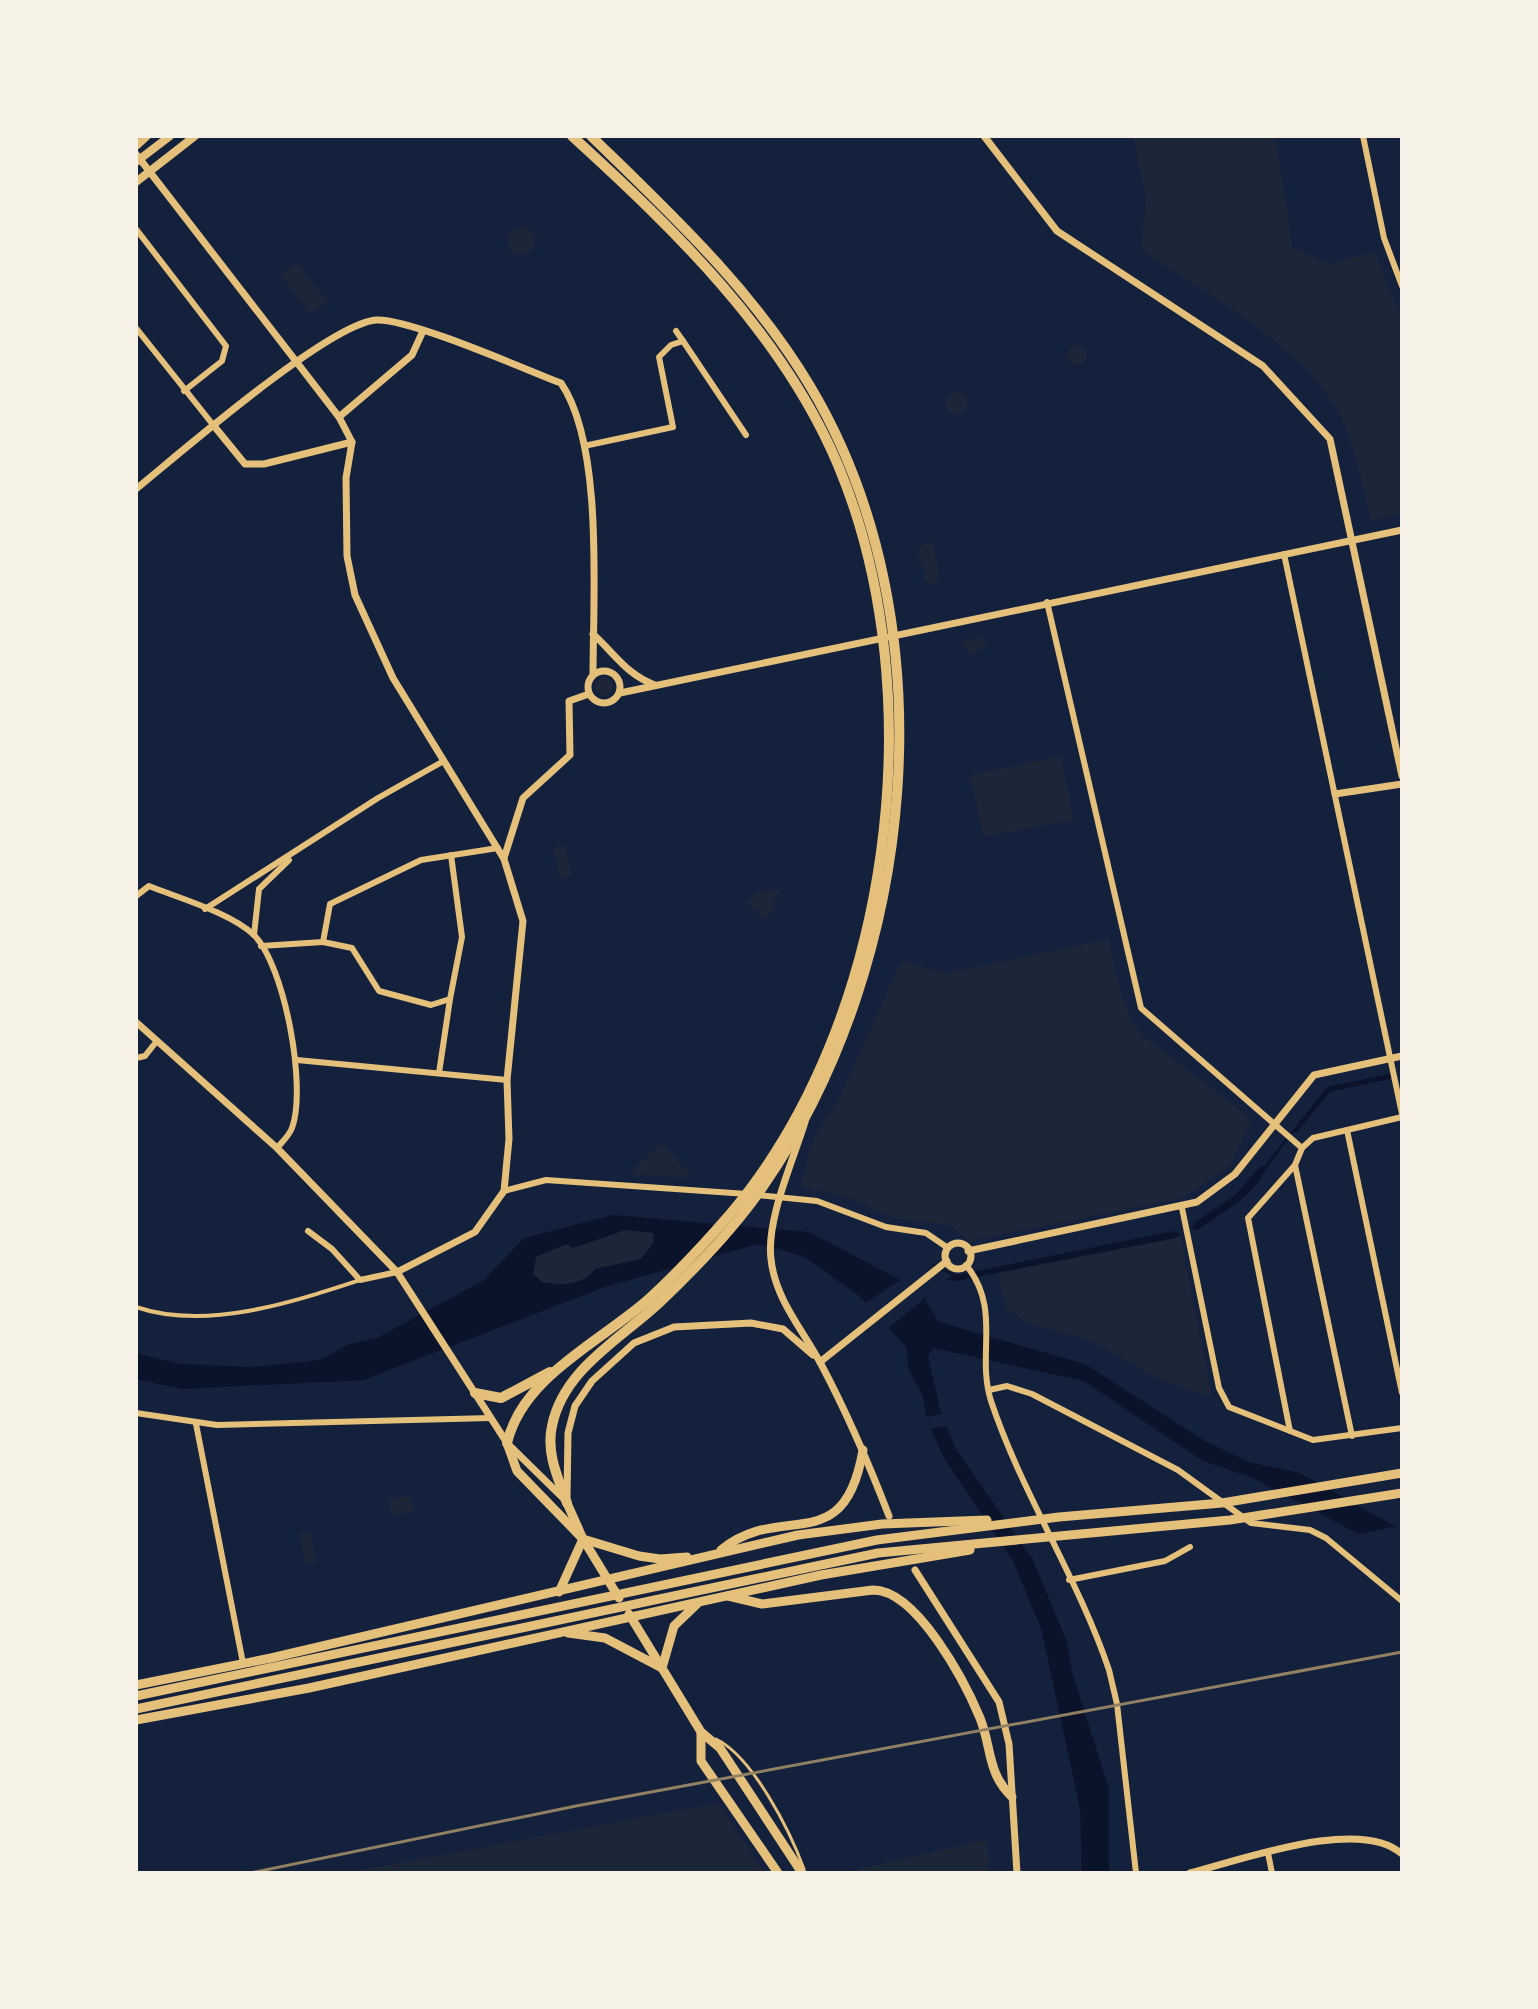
<svg xmlns="http://www.w3.org/2000/svg" width="1538" height="2009" viewBox="0 0 1538 2009" font-family="Jost,sans-serif">
  <rect width="100%" height="100%" fill="#14213d"/>
  <!-- green -->
  <g fill="#1d2539">
    <path d="M1133,136H1275L1293,248L1331,264L1375,251L1402,320V513L1371,521C1362,490 1357,455 1345,426C1313,350 1207,295 1141,250L1146,200Z"/>
    <circle cx="521" cy="241" r="14"/>
    <polygon points="297,263 327,301 310,314 281,275"/>
    <circle cx="1077" cy="355" r="10"/>
    <circle cx="957" cy="403" r="11"/>
    <polygon points="933,541 940,577 932,585 924,580 925,568 917,553 921,545"/>
    <polygon points="983,637 988,644 970,656 961,642"/>
    <circle cx="604" cy="687" r="9"/>
    <polygon points="1061,756 1074,820 983,837 970,775"/>
    <polygon points="565,845 572,875 560,878 553,848"/>
    <polygon points="779,889 780,897 772,900 776,906 765,919 757,915 759,910 745,904 757,890 766,892"/>
    <path d="M1109,939C1117,974 1120,1007 1143,1036L1252,1119L1230,1166L1183,1198L970,1241L949,1225L893,1218L850,1198L800,1186L814,1137L838,1101L901,961L946,973Z"/>
    <polygon points="662,1143 690,1174 686,1178 635,1175 631,1171"/>
    <path d="M625,1230L652,1232L654,1241L641,1259L595,1269C582,1286 561,1286 542,1282L533,1274L536,1257L566,1244L573,1248Z"/>
    <polygon points="1180,1236 1212,1397 1159,1379 1089,1340 1027,1323 1006,1309 998,1271"/>
    <polygon points="410,1495 414,1511 392,1516 388,1500"/>
    <polygon points="310,1531 317,1562 306,1564 299,1534"/>
    <polygon points="718,1803 765,1873 345,1873"/>
    <polygon points="988,1839 989,1873 842,1873"/>
  </g>
  <!-- water -->
  <g fill="#0b132b" fill-rule="evenodd">
    <polygon points="1388,1074 1393,1076 1389,1079 1330,1092 1297,1132 1290,1134 1327,1087"/>
    <path d="M1267,1165C1257,1195 1223,1212 1198,1230L1192,1229L1195,1222L1234,1196L1260,1167Z"/>
    <path d="M613,1215L809,1232L904,1282L933,1264L957,1275L1174,1231L1180,1234L1176,1238L956,1281L938,1278L925,1300L939,1322L1085,1364L1205,1441L1249,1462L1300,1473L1402,1530V1557L1253,1478L1203,1461L1084,1381L933,1348L928,1356L940,1409L956,1449L1033,1560L1067,1642L1072,1672L1109,1789V1873H1082L1080,1809L1041,1628L1012,1559L945,1460L927,1422L923,1396L908,1368L907,1348L858,1295L803,1256L758,1244L605,1287L363,1380L181,1389L136,1379V1353L180,1364L254,1367L320,1360L349,1344L377,1338L484,1280L524,1238ZM625,1230L653,1233L654,1242L641,1259L595,1269C582,1286 561,1286 542,1282L533,1274L536,1257L566,1244L573,1248Z"/>
  </g>
  <!-- pier -->
  <g fill="#14213d">
    <polygon points="927,1263 953,1276 940,1282 935,1290 887,1329 862,1305"/>
    <polygon points="946,1413 951,1425 926,1430 922,1418"/>
    <polygon points="1401,1525 1402,1561 1351,1536"/>
  </g>
  <g fill="none" stroke-linecap="round" stroke-linejoin="round">
    <!-- stream -->
    <polyline stroke="#0b132b" stroke-width="3" points="1265,1168 1289,1136"/>
    <!-- service -->
    <path stroke="#e5c07b" stroke-width="3" d="M716,1739C753,1757 790,1831 804,1869"/>
    <!-- pedestrian -->
    <path stroke="#e5c07b" stroke-width="4" d="M136,1307C206,1331 293,1302 360,1280"/>
    <!-- minor -->
    <g stroke="#e5c07b" stroke-width="6">
      <polyline points="1363,136 1384,238 1402,286"/>
      <polyline points="136,229 226,346 222,361 184,391"/>
      <polyline points="136,328 214,426"/>
      <polyline points="676,331 683,341"/>
      <polyline points="584,446 673,427 659,357 671,345 683,341 746,435"/>
      <polyline points="1284,554 1402,1114"/>
      <polyline points="1047,602 1141,1008 1302,1148 1295,1165 1352,1436"/>
      <path d="M136,896L149,886C179,898 231,913 254,935C285,966 307,1088 292,1128C289,1136 282,1142 277,1148"/>
      <polyline points="205,909 378,798 442,762"/>
      <polyline points="254,935 259,889 289,860"/>
      <polyline points="323,942 352,948 379,991 431,1005 450,999 462,937 451,855"/>
      <polyline points="261,946 323,942 330,904 421,860 498,848"/>
      <polyline points="136,1058 145,1056 156,1042"/>
      <polyline points="297,1060 507,1080"/>
      <polyline points="439,1073 450,999"/>
      <polyline points="1347,1130 1402,1117"/>
      <polyline points="1302,1148 1313,1138 1347,1130 1402,1393"/>
      <polyline points="504,1191 546,1180 747,1194"/>
      <polyline points="758,1195 817,1201 886,1227 926,1233 948,1248"/>
      <polyline points="1182,1208 1219,1388 1229,1407 1313,1440 1402,1428"/>
      <polyline points="308,1231 332,1249 360,1280 397,1272"/>
      <path d="M966,1265C1002,1309 976,1354 991,1401C1022,1494 1078,1578 1109,1670L1117,1704L1136,1873"/>
      <polyline points="989,1390 1007,1386 1032,1394 1178,1470 1251,1523 1310,1530 1326,1538 1402,1601"/>
      <polyline points="136,1413 217,1425 491,1418"/>
      <polyline points="196,1424 243,1663"/>
      <polyline points="1290,1431 1248,1218 1295,1165"/>
      <polyline points="1069,1580 1165,1561 1190,1547"/>
      <polyline points="1268,1853 1272,1873"/>
    </g>
    <!-- tertiary -->
    <g stroke="#e5c07b" stroke-width="7">
      <polyline points="984,136 1057,231 1263,366 1330,439 1402,776"/>
      <polyline points="136,154 339,417 352,442 346,478 347,556 355,595 393,678 504,859 523,921 507,1080 509,1139 504,1191 475,1232 397,1272"/>
      <polyline points="339,417 412,355 423,331"/>
      <polyline points="214,426 245,464 264,464 352,442"/>
      <path d="M136,489C179,454 328,324 376,320C409,318 524,369 561,383C604,446 593,598 593,675"/>
      <path d="M593,634C615,654 627,675 655,685"/>
      <circle cx="604" cy="687" r="16"/>
      <polyline points="620,693 1402,530"/>
      <polyline points="1335,794 1402,784"/>
      <polyline points="504,858 523,798 570,755 569,701 589,694"/>
      <polyline points="136,1022 277,1148 397,1272 507,1443 563,1498"/>
      <path d="M805,1122C793,1161 766,1220 771,1259C775,1299 803,1330 821,1364C847,1413 869,1464 889,1516"/>
      <circle cx="958" cy="1256" r="13"/>
      <polyline points="968,1251 1197,1202 1235,1174 1314,1075 1402,1056"/>
      <polyline points="820,1362 947,1261"/>
      <polyline points="567,1497 568,1433 575,1406 592,1381 634,1343 674,1327 751,1323 783,1329 813,1355"/>
      <polyline points="915,1570 999,1702 1009,1744 1017,1873"/>
      <path d="M1190,1873C1242,1860 1360,1816 1402,1854"/>
    </g>
    <!-- secondary -->
    <g stroke="#e5c07b" stroke-width="8">
      <polyline points="136,146 147,136"/>
      <polyline points="136,162 170,136"/>
      <polyline points="136,182 195,136"/>
    </g>
    <!-- primary -->
    <g stroke="#e5c07b" stroke-width="9">
      <polyline points="507,1443 517,1471 583,1539 639,1556 660,1559 687,1557"/>
      <polyline points="567,1503 583,1539 619,1598"/>
      <path d="M721,1550C782,1500 844,1561 863,1450"/>
      <polyline points="559,1592 583,1539"/>
      <path d="M728,1596L762,1604L873,1590C917,1590 965,1682 980,1718C992,1748 987,1773 1012,1797"/>
      <polyline points="629,1614 701,1732 720,1748 802,1873"/>
      <polyline points="568,1633 605,1638 662,1668 674,1626 697,1604"/>
      <polyline points="136,1685 271,1658 798,1535 882,1524 987,1520"/>
      <polyline points="136,1696 877,1540 1059,1517 1222,1503 1402,1473"/>
      <polyline points="136,1709 878,1553 1230,1520 1402,1493"/>
      <polyline points="136,1720 309,1688 821,1575 970,1550"/>
      <polyline points="701,1732 701,1761 778,1873"/>
    </g>
    <!-- trunk -->
    <g stroke="#e5c07b" stroke-width="10">
      <polyline points="475,1393 501,1398 550,1372"/>
      <path d="M507,1443C523,1375 603,1341 651,1297C679,1271 706,1242 731,1213C892,1022 934,694 838,465C783,334 675,230 572,136"/>
      <path d="M567,1503C558,1478 546,1453 552,1426C563,1370 619,1340 659,1303C696,1268 735,1228 764,1185C917,963 951,622 810,386C752,289 671,214 591,136"/>
    </g>
    <!-- rail -->
    <polyline stroke="#918062" stroke-width="3" points="250,1873 576,1806 1402,1652"/>
  </g>
  <!-- border -->
  <rect width="1538" height="2009" fill="none" stroke="#f6f1e7" stroke-width="276"/>
</svg>
